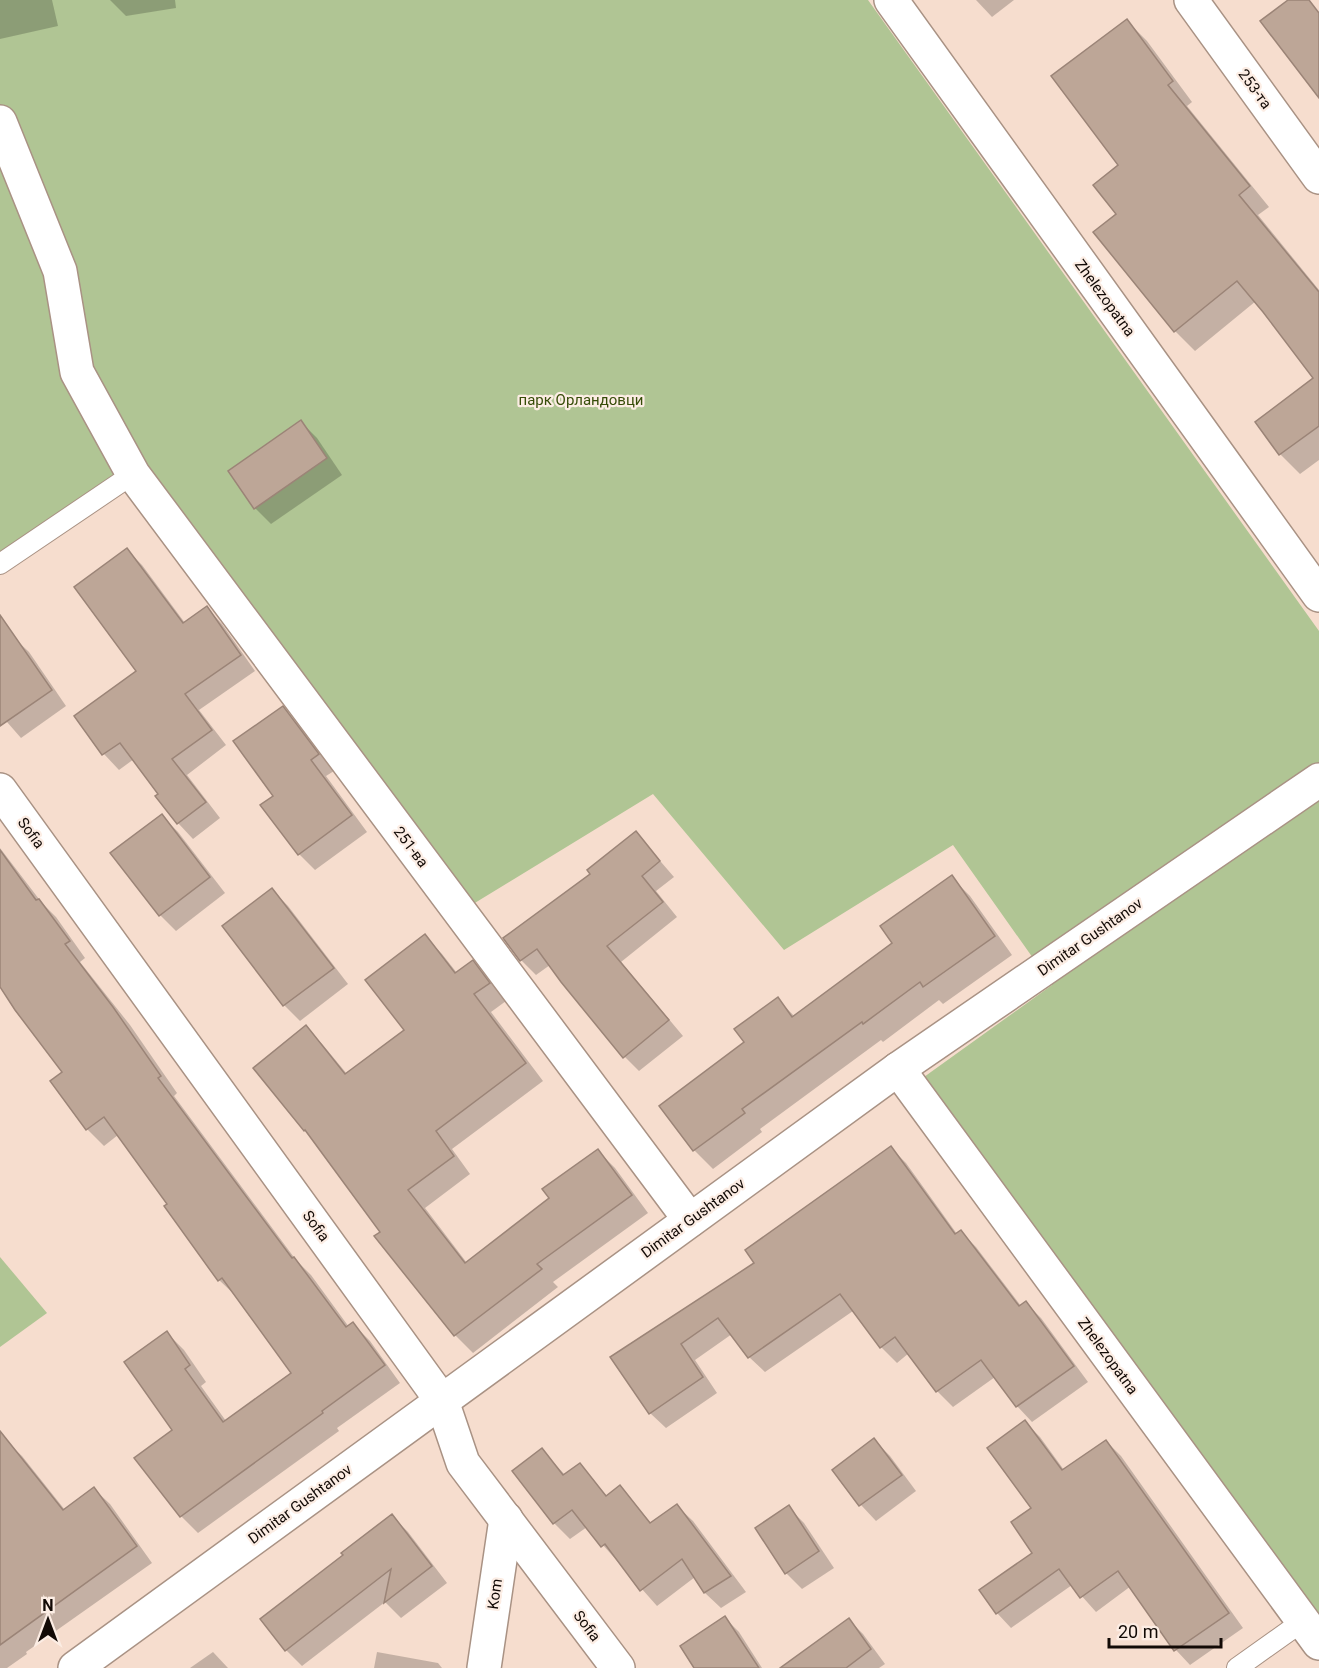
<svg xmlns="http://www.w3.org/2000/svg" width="1319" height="1668" viewBox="0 0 1319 1668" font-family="Roboto,sans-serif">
  <rect width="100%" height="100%" fill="#f6ddce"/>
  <!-- green -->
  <g fill="#b0c594">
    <polygon points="0,0 868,0 1319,631 1319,1614 924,1077 1052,985 953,845 784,950 653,794 460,912 133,475 0,564"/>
    <polygon points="0,1257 47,1313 0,1347"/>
  </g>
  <!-- shadow -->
  <g fill="#0003">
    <polygon points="0,0 52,0 58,26 0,39"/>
    <polygon points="110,0 175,0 176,8 126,16"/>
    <polygon points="976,0 1014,0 992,17"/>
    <polygon points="1127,21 1147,41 1192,102 1187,106 1269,207 1258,215 1319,290 1319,460 1300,474 1280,454 1316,378 1256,301 1195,351 1175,331 1118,214"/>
    <polygon points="301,422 317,438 342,475 271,524 255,508"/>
    <polygon points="127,550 142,565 185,623 207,608 222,624 255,671 199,710 226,745 187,775 220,818 193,839 178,823 160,794 134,759 119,770 104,754 76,716 138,671"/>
    <polygon points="13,637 29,652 66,706 21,738 0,714 0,646"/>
    <polygon points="282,708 298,724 334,771 326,776 367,832 315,870 299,854 275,796"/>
    <polygon points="162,816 178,832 225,893 176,931 160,915"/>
    <polygon points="636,833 674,877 656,891 677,917 621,962 683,1036 639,1071 624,1056 550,965 536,975 521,960 505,938 592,874"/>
    <polygon points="0,848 42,903 56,917 85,958 80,962 130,1025 177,1093 174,1096 296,1260 311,1275 349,1327 353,1324 370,1341 400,1383 337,1428 339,1431 198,1533 181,1516 167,1333 184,1350 206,1382 201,1386 226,1421 293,1373 236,1296 219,1280 169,1204 118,1135 104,1146 87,1129 64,1072 0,984"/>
    <polygon points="951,877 970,896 1012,955 943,1004 939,1000 883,1042 881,1040 760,1129 762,1132 713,1169 694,1150 661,1106 746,1043 778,999 795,1017 894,944"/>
    <polygon points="272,890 288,906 348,984 300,1021 284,1005"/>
    <polygon points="425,936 442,954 457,973 472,962 490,979 506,1001 491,1012 543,1081 452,1149 470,1174 425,1208 467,1263 551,1199 598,1151 615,1168 648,1213 553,1282 558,1287 473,1353 455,1335 377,1236 382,1232 314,1139 305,1130 306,1027 323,1045 347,1074 406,1031"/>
    <polygon points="891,1148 906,1163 957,1234 961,1232 976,1247 1021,1306 1026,1303 1041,1318 1088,1382 1032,1422 1017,1406 995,1377 953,1407 937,1391 909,1353 897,1363 881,1347 853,1311 765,1372 749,1357 732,1334 695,1360 717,1393 666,1428 650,1413 612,1358 756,1264"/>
    <polygon points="1025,1422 1040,1437 1064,1470 1106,1441 1121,1456 1243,1628 1190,1665 1176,1650 1131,1586 1096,1612 1072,1585 1011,1628 997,1613 1034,1553 1033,1508"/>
    <polygon points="874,1440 890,1456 916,1491 876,1521 861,1505 834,1470"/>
    <polygon points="6,1441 22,1456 65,1510 94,1489 110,1504 152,1563 26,1652 27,1654 7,1668 0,1668 0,1446"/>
    <polygon points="542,1450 566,1476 579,1465 608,1497 620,1487 652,1524 677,1506 693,1521 746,1592 721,1608 705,1593 695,1577 657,1606 587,1527 570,1539 554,1523 515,1471"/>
    <polygon points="788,1507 804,1523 834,1568 802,1589 786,1573"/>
    <polygon points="392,1516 408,1532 447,1583 401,1618 385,1602 302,1666 286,1650 262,1619 345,1555"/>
    <polygon points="725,1618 739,1632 762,1668 696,1668"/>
    <polygon points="849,1620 863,1634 885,1664 879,1668 782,1668"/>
    <polygon points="213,1652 228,1668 190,1668"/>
    <polygon points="377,1652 438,1663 442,1668 374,1668"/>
  </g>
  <!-- building -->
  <g fill="#bda697" stroke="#9b8477" stroke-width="1.5">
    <polygon points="1288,0 1309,0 1319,13 1319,98 1260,21"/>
    <polygon points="1127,19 1173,81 1168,85 1250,186 1239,195 1319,292 1319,426 1279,455 1255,422 1313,378 1263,312 1237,281 1174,332 1093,232 1116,214 1093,185 1118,165 1051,76"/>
    <polygon points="301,420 327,458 254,509 228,471"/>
    <polygon points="127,548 183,623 207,606 241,655 185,694 212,730 172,759 206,802 177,824 155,796 158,794 120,743 102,755 74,716 136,671 74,587"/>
    <polygon points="0,615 52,690 0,726"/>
    <polygon points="283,706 319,754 311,760 352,815 298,855 260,805 273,796 233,741"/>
    <polygon points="162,814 210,877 159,916 110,853"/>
    <polygon points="636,831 660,861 642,876 663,902 607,946 669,1020 623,1058 561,982 537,949 520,961 503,938 590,874 587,870"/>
    <polygon points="0,850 36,900 39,899 70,941 65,944 113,1007 161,1076 158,1078 292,1258 294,1257 346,1327 353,1322 385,1365 322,1411 323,1413 180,1517 134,1458 172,1430 124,1362 167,1331 190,1365 185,1369 223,1422 291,1373 222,1278 218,1281 164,1206 167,1204 104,1117 86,1130 50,1081 62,1072 15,1010 0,987"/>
    <polygon points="952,875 995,936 923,987 920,982 863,1024 862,1022 742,1109 745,1113 693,1151 659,1106 744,1042 734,1029 778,997 792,1017 892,943 880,926"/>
    <polygon points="272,888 334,968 283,1006 222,926"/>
    <polygon points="425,934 455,973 473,960 490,983 474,994 526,1063 436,1131 454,1156 408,1190 465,1263 549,1198 542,1189 598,1149 632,1195 537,1264 542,1269 454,1336 374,1236 380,1232 305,1130 304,1131 253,1068 306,1025 345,1074 404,1030 365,980"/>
    <polygon points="891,1146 955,1234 961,1230 1019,1306 1026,1301 1074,1366 1016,1407 981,1360 936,1392 895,1337 880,1348 840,1294 748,1358 718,1318 681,1344 703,1377 649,1414 610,1357 754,1263 745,1250"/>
    <polygon points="1025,1420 1062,1470 1106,1440 1229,1613 1174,1651 1118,1571 1080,1598 1059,1569 996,1614 979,1590 1032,1553 1011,1522 1031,1508 987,1448"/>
    <polygon points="0,1431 63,1510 94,1487 137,1546 0,1645"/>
    <polygon points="874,1438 902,1475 859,1506 832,1470"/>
    <polygon points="542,1448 563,1475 580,1463 606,1496 620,1485 650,1523 677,1504 731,1576 704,1593 682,1559 640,1591 605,1544 601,1547 572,1510 553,1524 512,1471"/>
    <polygon points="789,1505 819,1551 785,1574 755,1528"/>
    <polygon points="392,1514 432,1566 384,1603 391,1569 285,1651 260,1619 343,1555 341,1553"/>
    <polygon points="725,1616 759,1668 694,1668 680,1646"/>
    <polygon points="849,1618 871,1649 846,1668 780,1668"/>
  </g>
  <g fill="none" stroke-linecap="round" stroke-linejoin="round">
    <!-- lane casing -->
    <g stroke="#a99284" stroke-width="22">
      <g id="lane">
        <polyline points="0,564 133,474"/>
        <polyline points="1237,1668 1303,1621"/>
      </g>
    </g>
    <!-- street casing -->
    <g stroke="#a99284" stroke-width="36">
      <g id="street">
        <polyline points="891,0 1319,595"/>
        <polyline points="1191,0 1319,177"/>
        <polyline points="0,122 60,271 77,372 133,474 690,1220"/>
        <polyline points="0,790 442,1401 463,1463 618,1668"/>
        <polyline points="898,1069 1319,1643"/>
        <polyline points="75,1668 898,1069 1319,780"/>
        <polyline points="484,1668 506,1519"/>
      </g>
    </g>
    <!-- lane -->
    <use href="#lane" stroke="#fff" stroke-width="20"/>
    <!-- street -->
    <use href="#street" stroke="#fff" stroke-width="33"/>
  </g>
  <g text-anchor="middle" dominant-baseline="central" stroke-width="4.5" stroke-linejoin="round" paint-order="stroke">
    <!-- street labels -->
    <g font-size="15" fill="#120a06" stroke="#fcede4">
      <text transform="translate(1255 89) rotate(54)">253-та</text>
      <text transform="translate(1105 298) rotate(54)">Zhelezopatna</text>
      <text transform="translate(31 833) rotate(54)">Sofia</text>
      <text transform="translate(411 847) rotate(53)">251-ва</text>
      <text transform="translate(1090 937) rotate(-35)">Dimitar Gushtanov</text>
      <text transform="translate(693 1218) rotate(-36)">Dimitar Gushtanov</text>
      <text transform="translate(316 1226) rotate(54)">Sofia</text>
      <text transform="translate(1108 1356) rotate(54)">Zhelezopatna</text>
      <text transform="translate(300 1504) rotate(-36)">Dimitar Gushtanov</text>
      <text transform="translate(495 1594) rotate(-82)">Kom</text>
      <text transform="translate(587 1626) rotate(53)">Sofia</text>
    </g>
    <!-- park labels -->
    <g font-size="15" fill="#364c08" stroke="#fcede4">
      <text x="581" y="400">парк Орландовци</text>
    </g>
  </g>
  <!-- north arrow -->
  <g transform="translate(48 1620)" stroke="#fcede4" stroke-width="4.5" paint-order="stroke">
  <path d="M0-4.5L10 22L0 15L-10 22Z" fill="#120a06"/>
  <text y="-9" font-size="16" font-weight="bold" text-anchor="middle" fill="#120a06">N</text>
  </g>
  <!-- scale -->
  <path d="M1109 1638v9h112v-9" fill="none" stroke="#120a06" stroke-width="3"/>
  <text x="1118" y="1638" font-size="18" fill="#120a06" stroke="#fcede4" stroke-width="4.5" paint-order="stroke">20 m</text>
</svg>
